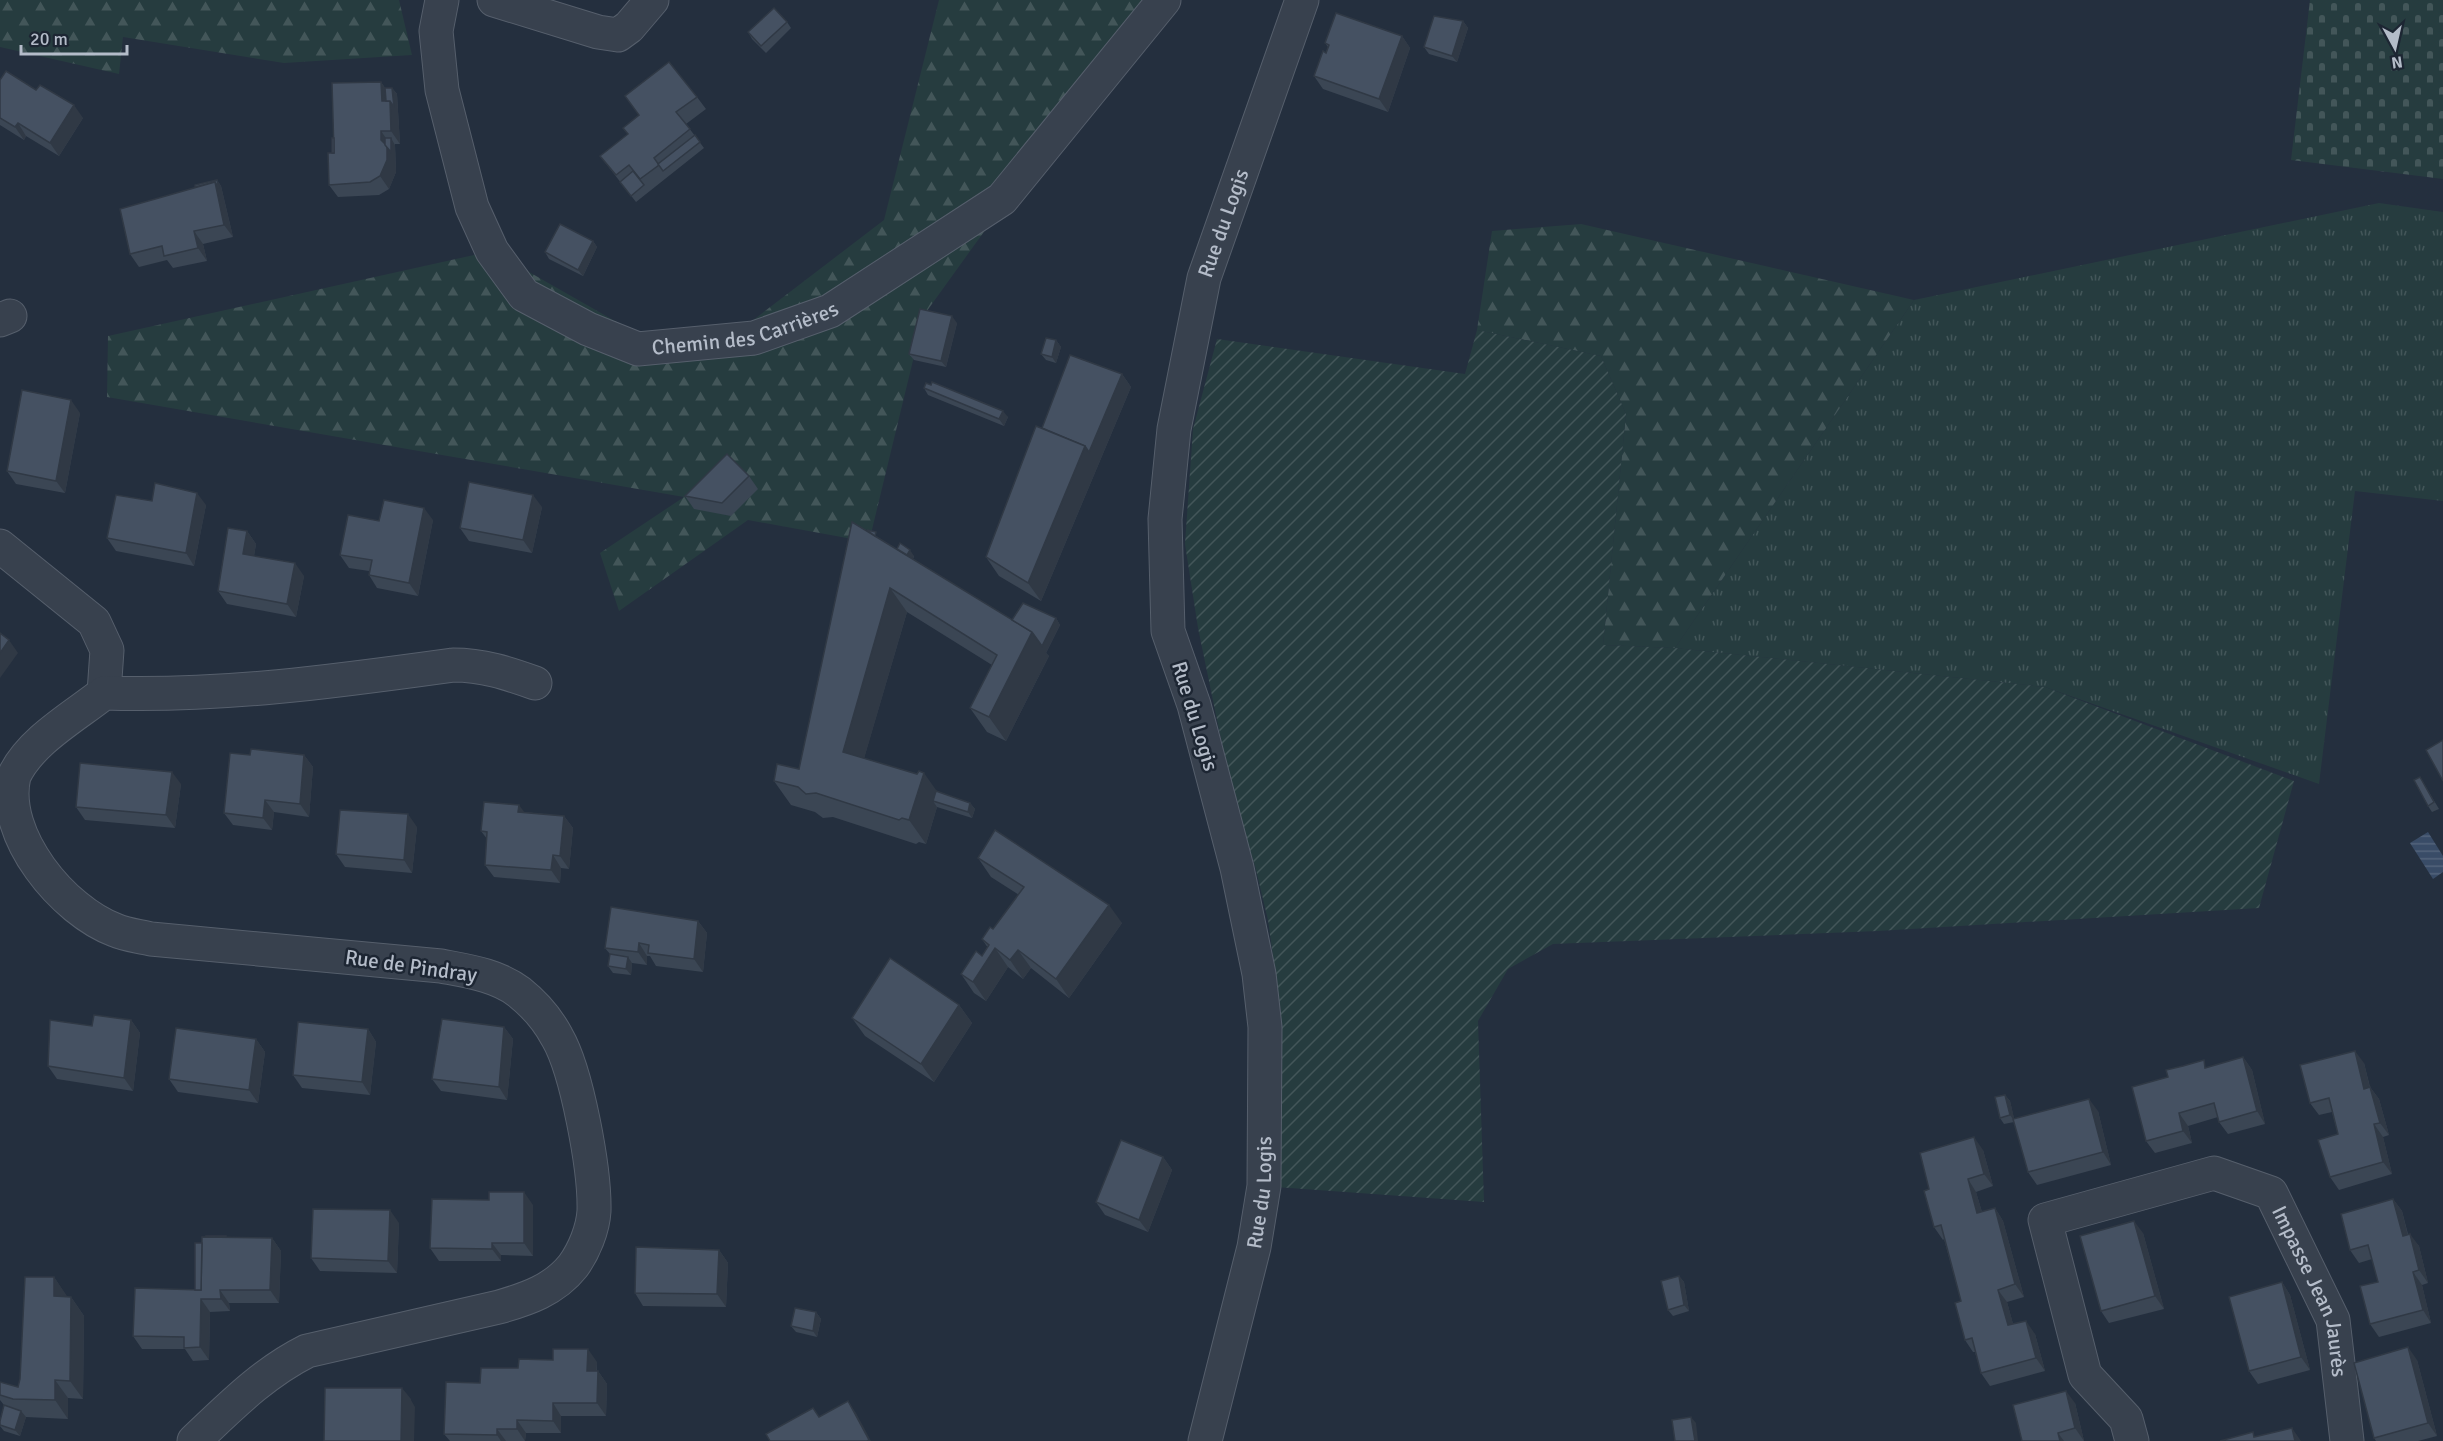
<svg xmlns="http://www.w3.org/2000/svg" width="2443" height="1441" viewBox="0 0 2443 1441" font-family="Signika,sans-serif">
  <defs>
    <pattern id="grass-tufts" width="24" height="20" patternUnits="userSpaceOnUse" patternTransform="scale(1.5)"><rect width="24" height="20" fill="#263c3f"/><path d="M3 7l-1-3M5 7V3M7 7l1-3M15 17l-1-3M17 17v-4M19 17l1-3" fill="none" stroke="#435659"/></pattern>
    <pattern id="forest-firs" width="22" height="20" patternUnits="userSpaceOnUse" patternTransform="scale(1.5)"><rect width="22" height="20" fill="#263c3f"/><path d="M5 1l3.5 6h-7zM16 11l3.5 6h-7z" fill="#435659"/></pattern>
    <pattern id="cemetery-stones" width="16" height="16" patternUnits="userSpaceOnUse" patternTransform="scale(1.5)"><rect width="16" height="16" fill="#263c3f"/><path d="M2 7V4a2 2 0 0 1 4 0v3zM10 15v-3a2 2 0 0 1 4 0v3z" fill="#435659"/></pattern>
    <pattern id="garden-furrows" width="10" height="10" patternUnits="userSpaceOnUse" patternTransform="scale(1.5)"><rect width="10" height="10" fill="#263c3f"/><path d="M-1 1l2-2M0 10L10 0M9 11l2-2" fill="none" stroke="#435659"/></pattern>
    <pattern id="water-rules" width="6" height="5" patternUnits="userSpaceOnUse" patternTransform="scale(1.5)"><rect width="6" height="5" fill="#394c67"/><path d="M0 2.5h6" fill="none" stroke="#53647b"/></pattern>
  </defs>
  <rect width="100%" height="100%" fill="#242f3e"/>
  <!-- grass -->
  <polygon fill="url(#grass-tufts)" points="2379,203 2443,212 2443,501 2355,491 2319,784 2045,687 1675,648 1914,300"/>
  <!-- forest -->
  <g fill="url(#forest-firs)">
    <polygon points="0,0 399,0 412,55 284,63 123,37 119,74 0,47"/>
    <polygon points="939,0 1151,0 924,315 869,542 748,520 619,611 600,553 684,497 107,397 108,336 492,251 636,333 752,321 884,220"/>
    <polygon points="1581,224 1914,300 1675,648 1603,645 1626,414 1601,356 1477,330 1492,231"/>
  </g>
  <!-- cemetery -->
  <polygon fill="url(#cemetery-stones)" points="2310,0 2443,0 2443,179 2291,160"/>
  <!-- garden -->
  <polygon fill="url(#garden-furrows)" points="1477,330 1601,356 1626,414 1603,645 1675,648 2045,687 2294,781 2259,908 1878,931 1553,944 1508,969 1478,1021 1484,1202 1276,1187 1282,1057 1281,1014 1268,920 1255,866 1234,802 1198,628 1185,544 1193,429 1217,339 1465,374"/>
  <!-- water -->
  <polygon fill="url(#water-rules)" points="2428,832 2443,856 2443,872 2433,879 2410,843"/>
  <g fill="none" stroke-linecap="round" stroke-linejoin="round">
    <!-- minor casing -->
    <g stroke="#565f6c" stroke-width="35">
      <g id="minor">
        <path id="s1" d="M442,0L436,31L442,90L472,207L492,251L524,295L588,329L638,349L754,338L830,311L1002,199L1164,0"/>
        <polyline points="494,0 598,32 618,35 629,27 652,0"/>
        <polyline points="0,320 10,316"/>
        <polyline points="0,546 94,622 107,650 104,693"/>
        <path d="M194,1441C230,1407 263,1373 307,1351L499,1307C527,1299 554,1290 573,1266C584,1251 593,1229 594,1211C595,1170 577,1071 557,1037C548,1020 534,1004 519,992C497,975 467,971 441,966L151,939C139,936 126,935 115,930C64,911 0,836 14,776C30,741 75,716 104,693C222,697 337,681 453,665C483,665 507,673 535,683"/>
        <path id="s2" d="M1205,1441L1254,1247L1264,1186L1265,1027L1259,974L1237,868L1194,705L1168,631L1165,519L1174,429L1204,278L1302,0"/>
        <path id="s3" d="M2132,1441L2126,1419L2085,1375L2045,1220L2214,1173L2271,1193L2333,1320L2347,1441"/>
      </g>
    </g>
    <!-- minor -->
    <use href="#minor" stroke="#38414e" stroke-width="33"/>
  </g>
  <!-- wall -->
  <g fill="#3b4654">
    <polygon points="1463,21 1468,28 1457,62 1429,54 1424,47"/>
    <polygon points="787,22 791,28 766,53 752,39 748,32"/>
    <polygon points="1402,36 1410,48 1388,112 1323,89 1314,76 1326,53 1328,47 1325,43"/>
    <polygon points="0,80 83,118 59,156 26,136 24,140 0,125"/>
    <polygon points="381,82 385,88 392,88 397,94 400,144 395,144 396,172 389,189 379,195 338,197 329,185 334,138"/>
    <polygon points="697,97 706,109 686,124 704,148 636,202 600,156"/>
    <polygon points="217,180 221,186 233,237 203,244 207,261 173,268 167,260 139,267 130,254 195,187"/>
    <polygon points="593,241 597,247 583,276 549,259 545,252"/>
    <polygon points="957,323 946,367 914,360 909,354"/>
    <polygon points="1056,340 1061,347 1056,363 1046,360 1041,354"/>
    <polygon points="1122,374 1131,387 1041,601 999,576 986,557 1042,428"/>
    <polygon points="931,385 1008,417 1004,426 928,395 924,388"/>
    <polygon points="80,413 65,493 16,484 7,471"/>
    <polygon points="749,476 758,489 731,516 694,509 685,496"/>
    <polygon points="152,501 206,505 194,566 116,551 107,538"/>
    <polygon points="542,507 532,553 469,541 460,528"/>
    <polygon points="433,520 418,596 377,588 369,575 369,571 349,568 340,555 379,521"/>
    <polygon points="247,531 256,544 254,556 304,576 296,617 227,604 218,591"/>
    <polygon points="880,539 897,549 914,556 913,559 1012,620 1056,618 1060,625 1046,653 1049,656 1006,741 987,732 970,708 992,665 907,612 864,758 937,791 970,803 975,809 972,818 937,807 926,844 919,842 916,844 833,817 823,818 815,812 791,805 774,781 799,769"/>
    <polygon points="250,755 304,755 313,767 309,817 274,812 272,830 233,825 224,813"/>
    <polygon points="2420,777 2439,809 2432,812 2428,806"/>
    <polygon points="181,784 175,828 85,820 76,807"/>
    <polygon points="524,812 564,816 573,828 569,869 561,868 560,883 494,877 485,865 487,839 481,831"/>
    <polygon points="417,827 412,873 345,867 336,854"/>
    <polygon points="978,858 1122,923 1069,998 1031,968 1023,979 1008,967 986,1001 974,993 961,974 982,956 988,948 982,939 993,929 1019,895 991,877"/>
    <polygon points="698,921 707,933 703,972 656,966 650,956 647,956 647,965 632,963 631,975 613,973 608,966 610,954 605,948"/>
    <polygon points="959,1005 972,1023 934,1082 865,1036 852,1018"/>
    <polygon points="131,1020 140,1033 133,1091 57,1079 48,1066 92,1026"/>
    <polygon points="504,1027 513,1039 507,1100 441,1091 432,1079"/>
    <polygon points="368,1029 376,1042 370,1095 302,1088 293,1075"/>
    <polygon points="256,1039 265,1052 258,1103 178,1092 169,1079"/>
    <polygon points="2243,1057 2252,1070 2265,1124 2228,1134 2219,1122 2218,1117 2188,1126 2192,1143 2155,1153 2146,1141 2208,1067"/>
    <polygon points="2364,1063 2370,1087 2379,1099 2389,1135 2383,1137 2392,1174 2339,1190 2330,1177 2338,1134 2332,1112 2319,1115 2310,1103"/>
    <polygon points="2005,1095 2010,1101 2014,1119 2098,1111 2111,1165 2037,1185 2028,1172 2014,1122 2004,1124 2000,1118"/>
    <polygon points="1983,1150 1993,1186 1976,1192 1982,1212 1995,1208 2003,1221 2024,1297 2007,1302 2013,1324 2035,1334 2045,1371 1990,1386 1981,1373 1975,1352 1973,1352 1965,1340 1961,1301 1944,1239 1943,1240 1934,1227 1929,1189"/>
    <polygon points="1163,1157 1172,1170 1148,1232 1105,1215 1096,1202"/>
    <polygon points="2393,1199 2402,1211 2408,1234 2419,1246 2428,1283 2422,1285 2431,1323 2379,1337 2370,1324 2378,1282 2372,1259 2359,1263 2350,1250"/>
    <polygon points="533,1205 533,1256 501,1255 501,1261 439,1261 430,1248"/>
    <polygon points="399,1223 397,1273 320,1271 311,1258"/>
    <polygon points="2143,1233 2164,1309 2109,1323 2101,1311"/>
    <polygon points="227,1237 272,1238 281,1251 279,1303 229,1303 230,1311 210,1312 209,1360 193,1361 185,1349 142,1349 133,1336 195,1290 202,1243"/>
    <polygon points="719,1250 728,1263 726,1307 643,1306 635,1293"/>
    <polygon points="1679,1276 1684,1282 1689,1311 1673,1316 1668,1310"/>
    <polygon points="54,1277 67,1297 71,1297 84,1316 83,1399 68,1398 68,1419 26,1417 20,1436 4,1431 0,1426 0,1421 4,1405 0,1400 0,1382 18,1387"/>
    <polygon points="2282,1282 2290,1295 2310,1370 2258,1384 2249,1371"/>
    <polygon points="816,1312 821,1319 817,1337 796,1332 791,1326"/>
    <polygon points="2417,1360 2437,1436 2418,1441 2376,1441 2374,1438"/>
    <polygon points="597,1362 597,1371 598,1371 607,1384 606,1416 561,1416 561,1433 526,1433 525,1441 450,1441 444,1434 480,1383 518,1368"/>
    <polygon points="2075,1403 2084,1441 2022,1441"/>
  </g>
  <!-- shaded-wall -->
  <g fill="#303945">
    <polygon points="1463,21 1468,28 1457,62 1452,56"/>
    <polygon points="1402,36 1410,48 1388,112 1379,99"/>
    <polygon points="381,82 390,95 392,88 397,94 400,144 391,131 382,101"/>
    <polygon points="74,105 83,118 59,156 50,143"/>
    <polygon points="18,123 26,136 24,140 15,127"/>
    <polygon points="381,131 390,144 391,138 395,145 396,172 389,189 380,176"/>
    <polygon points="217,180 221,186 233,237 224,225 215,182"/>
    <polygon points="194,231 203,244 207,261 198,248"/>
    <polygon points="593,241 597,247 583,276 578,270"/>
    <polygon points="952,316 957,323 946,367 941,361"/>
    <polygon points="1056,340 1061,347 1056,363 1052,357"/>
    <polygon points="1122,374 1131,387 1041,601 1028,583 1085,446"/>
    <polygon points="71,400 80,413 65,493 56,481"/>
    <polygon points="1003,411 1008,417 1004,426 999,419"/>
    <polygon points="197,493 206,505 194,566 186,553"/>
    <polygon points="533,495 542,507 532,553 523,540"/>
    <polygon points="424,508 433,520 418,596 409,583"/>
    <polygon points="247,531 256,544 252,567 243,554"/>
    <polygon points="910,550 914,556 906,570 902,563"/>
    <polygon points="295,563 304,576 296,617 287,604"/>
    <polygon points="890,588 907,612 859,776 843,752"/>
    <polygon points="1056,618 1060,625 1046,653 1049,656 1006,741 989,717 1032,632"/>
    <polygon points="9,640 18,653 0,678 0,653"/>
    <polygon points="304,755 313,767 309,817 300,804"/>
    <polygon points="172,772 181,784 175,828 166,815"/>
    <polygon points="924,773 941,797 933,801 937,807 926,844 909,820"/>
    <polygon points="265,800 274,812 272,830 263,818"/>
    <polygon points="970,803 975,809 972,818 968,812"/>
    <polygon points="519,805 528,817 518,812"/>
    <polygon points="408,814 417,827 412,873 404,860"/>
    <polygon points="564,816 573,828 569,869 560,856"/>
    <polygon points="553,855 561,868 560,883 551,870"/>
    <polygon points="1109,905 1122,923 1069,998 1056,979"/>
    <polygon points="698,921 707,933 703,972 694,959"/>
    <polygon points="639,943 647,956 647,965 638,952"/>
    <polygon points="995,948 1008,967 986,1001 973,982"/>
    <polygon points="1018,950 1031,968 1023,979 1010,960"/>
    <polygon points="628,957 632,963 631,975 626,969"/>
    <polygon points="959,1005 972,1023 934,1082 921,1064"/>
    <polygon points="131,1020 140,1033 133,1091 124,1078"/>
    <polygon points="504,1027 513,1039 507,1100 499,1087"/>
    <polygon points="368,1029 376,1042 370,1095 362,1082"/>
    <polygon points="256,1039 265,1052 258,1103 249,1090"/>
    <polygon points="2355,1051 2364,1063 2373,1101 2364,1089"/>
    <polygon points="2243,1057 2252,1070 2265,1124 2257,1111"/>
    <polygon points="2370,1087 2379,1099 2389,1135 2380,1123"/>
    <polygon points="2005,1095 2010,1101 2015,1122 2010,1115"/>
    <polygon points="2089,1099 2098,1111 2111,1165 2103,1152"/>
    <polygon points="2179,1113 2188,1126 2192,1143 2183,1131"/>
    <polygon points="2374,1124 2383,1137 2392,1174 2383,1162"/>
    <polygon points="1974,1137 1983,1150 1993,1186 1984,1174"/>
    <polygon points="1163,1157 1172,1170 1148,1232 1139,1220"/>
    <polygon points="1968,1179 1976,1192 1986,1226 1977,1213"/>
    <polygon points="524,1192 533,1205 533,1256 524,1243"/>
    <polygon points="2393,1199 2402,1211 2411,1249 2403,1236"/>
    <polygon points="1995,1208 2003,1221 2024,1297 2015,1284"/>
    <polygon points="390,1210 399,1223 397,1273 388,1261"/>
    <polygon points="2134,1221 2143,1233 2164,1309 2155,1296"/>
    <polygon points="2410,1234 2419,1246 2428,1283 2419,1270"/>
    <polygon points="272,1238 281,1251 279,1303 270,1290"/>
    <polygon points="492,1243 501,1255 501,1261 492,1249"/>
    <polygon points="719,1250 728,1263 726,1307 717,1294"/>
    <polygon points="2413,1272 2422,1285 2431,1323 2423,1310"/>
    <polygon points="1679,1276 1684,1282 1689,1311 1684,1305"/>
    <polygon points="54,1277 67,1296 67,1315 54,1296"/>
    <polygon points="2282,1282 2290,1295 2310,1370 2301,1357"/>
    <polygon points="220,1290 229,1303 230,1311 221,1299"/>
    <polygon points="1998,1290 2007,1302 2017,1338 2008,1325"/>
    <polygon points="71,1297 84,1316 83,1399 70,1381"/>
    <polygon points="201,1299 210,1312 209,1360 200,1347"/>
    <polygon points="816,1312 821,1319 817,1337 813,1331"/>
    <polygon points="2026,1321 2035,1334 2045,1371 2036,1358"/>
    <polygon points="2408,1347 2417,1360 2437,1436 2428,1423"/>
    <polygon points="588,1349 597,1362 596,1384 587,1371"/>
    <polygon points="598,1371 607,1384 606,1416 597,1403"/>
    <polygon points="55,1380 68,1398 68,1419 55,1400"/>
    <polygon points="402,1388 411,1399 411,1400 415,1407 414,1441 401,1441"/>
    <polygon points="2066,1391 2075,1403 2084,1441 2075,1428"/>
    <polygon points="848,1401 856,1413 871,1441 869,1441"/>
    <polygon points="553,1403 561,1416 561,1433 553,1421"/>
    <polygon points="21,1411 26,1417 20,1436 15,1430"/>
    <polygon points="1691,1417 1696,1423 1698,1441 1695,1441"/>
    <polygon points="517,1420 526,1433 525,1441 517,1429"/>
    <polygon points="2292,1428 2301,1441 2295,1441"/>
    <polygon points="497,1429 506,1441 501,1441 497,1435"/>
    <polygon points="2058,1433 2064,1441 2060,1441"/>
  </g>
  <!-- building -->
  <g fill="#455162" stroke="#303945" stroke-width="1.5">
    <polygon points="774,8 787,22 761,46 748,32"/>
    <polygon points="1336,13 1402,36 1379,99 1314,76 1323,51 1326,53 1329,45 1325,43"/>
    <polygon points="1434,16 1463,21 1452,56 1424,47"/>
    <polygon points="669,62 697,97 676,112 690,129 654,158 659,165 640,179 629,165 616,175 600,156 628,134 623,128 639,115 625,96"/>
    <polygon points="6,71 36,90 40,85 74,105 50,143 18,123 15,127 0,118 0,80"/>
    <polygon points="381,82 382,101 390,101 391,131 381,131 381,140 387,146 387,160 380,176 370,182 329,185 328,153 334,153 332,83"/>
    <polygon points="385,88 392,88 394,107 390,101 386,101"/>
    <polygon points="695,135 700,142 663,171 658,164"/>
    <rect x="332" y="138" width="2" height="15"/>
    <polygon points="385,138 391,138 391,152 385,145"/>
    <polygon points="633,171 644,185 631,196 620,182"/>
    <polygon points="217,180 219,188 215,182 195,187 195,185"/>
    <polygon points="215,182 224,225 194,231 198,248 164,256 162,246 130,254 120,209"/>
    <polygon points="560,224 593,241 578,270 545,252"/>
    <polygon points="920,309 952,316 941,361 909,354"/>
    <polygon points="1046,338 1056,340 1052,357 1041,354"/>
    <polygon points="1070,355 1122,374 1089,452 1085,446 1042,428"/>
    <polygon points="932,382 1003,411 999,419 924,388 926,383 931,385"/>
    <polygon points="22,390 71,400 56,481 7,471"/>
    <polygon points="1036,426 1085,446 1028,583 986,557"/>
    <polygon points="727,454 749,476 722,503 685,496"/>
    <polygon points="469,482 533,495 523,540 460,528"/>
    <polygon points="155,483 197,493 186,553 107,538 116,495 152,501"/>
    <polygon points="384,500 424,508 409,583 369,575 372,560 340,555 348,515 379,521"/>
    <polygon points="852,522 1032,632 989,717 970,708 997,655 890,588 843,752 917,774 919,771 924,773 909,820 902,818 899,820 816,793 806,794 798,787 774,781 777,764 799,769"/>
    <polygon points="228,528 247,531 243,554 295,563 287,604 218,591"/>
    <polygon points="867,530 876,532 875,536"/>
    <polygon points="900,543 910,550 907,555 897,549"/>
    <polygon points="1023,603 1056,618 1042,646 1032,632 1012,620"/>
    <polygon points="0,633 9,640 0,653"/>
    <polygon points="2443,740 2443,781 2426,750"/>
    <polygon points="251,749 304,755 300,804 265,800 263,818 224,813 230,753 250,755"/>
    <polygon points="80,763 172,772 166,815 76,807"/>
    <polygon points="2420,777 2434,802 2428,806 2414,780"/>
    <polygon points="936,791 970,803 968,812 933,801"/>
    <polygon points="484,802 519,805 518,812 564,816 560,856 553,855 551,870 485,865 487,832 481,831"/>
    <polygon points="340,810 408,814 404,860 336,854"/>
    <polygon points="995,830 1109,905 1056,979 1018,950 1010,960 995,948 973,982 961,974 976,951 982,956 989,945 982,939 990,927 993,929 1024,887 978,858"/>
    <polygon points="611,907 698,921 694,959 648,953 649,945 639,943 638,952 605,948"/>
    <polygon points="610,954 628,957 626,969 608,966"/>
    <polygon points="890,958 959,1005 921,1064 852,1018"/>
    <polygon points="94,1015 131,1020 124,1078 48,1066 50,1020 92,1026"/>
    <polygon points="442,1019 504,1027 499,1087 432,1079"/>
    <polygon points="298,1022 368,1029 362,1082 293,1075"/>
    <polygon points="176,1028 256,1039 249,1090 169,1079"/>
    <polygon points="2355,1051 2364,1089 2370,1087 2380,1123 2374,1124 2383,1162 2330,1177 2318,1140 2338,1134 2329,1098 2310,1103 2300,1065"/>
    <polygon points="2243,1057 2257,1111 2219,1122 2214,1103 2179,1113 2183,1131 2146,1141 2132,1087 2168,1077 2166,1070 2183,1066 2204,1060 2205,1068"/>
    <polygon points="2005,1095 2010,1115 2000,1118 1995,1097"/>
    <polygon points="2089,1099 2103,1152 2028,1172 2013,1119"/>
    <polygon points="1974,1137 1984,1174 1968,1179 1977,1213 1995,1208 2015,1284 1998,1290 2008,1325 2026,1321 2036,1358 1981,1373 1972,1338 1965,1340 1955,1303 1961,1301 1941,1225 1934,1227 1924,1191 1929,1189 1920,1153"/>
    <polygon points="1121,1140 1163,1157 1139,1220 1096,1202"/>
    <polygon points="489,1192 524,1192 524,1243 492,1243 492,1249 430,1248 432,1199 489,1200"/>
    <polygon points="2393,1199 2403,1236 2410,1234 2419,1270 2413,1272 2423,1310 2370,1324 2360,1286 2378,1282 2368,1245 2350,1250 2341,1214"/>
    <polygon points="313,1209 390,1210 388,1261 311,1258"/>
    <polygon points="2134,1221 2155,1296 2101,1311 2080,1236"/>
    <rect x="206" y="1236" width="20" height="1"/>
    <polygon points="202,1237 272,1238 270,1290 220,1290 221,1299 201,1299 200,1347 184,1348 184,1337 133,1336 135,1288 201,1290"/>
    <polygon points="195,1243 202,1243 201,1290 195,1290"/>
    <polygon points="636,1247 719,1250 717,1294 635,1293"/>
    <polygon points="1679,1276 1684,1305 1668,1310 1661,1281"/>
    <polygon points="25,1277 54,1277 54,1296 71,1297 70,1381 55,1380 55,1400 13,1399 0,1395 0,1382 18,1387 20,1379"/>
    <polygon points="2282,1282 2301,1357 2249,1371 2229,1297"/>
    <polygon points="795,1308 816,1312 813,1331 791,1326"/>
    <polygon points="2408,1347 2428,1423 2374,1438 2354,1363"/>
    <polygon points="553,1349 588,1349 587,1371 598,1371 597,1403 553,1403 553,1421 517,1420 517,1429 497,1429 497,1435 444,1434 446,1382 480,1383 481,1368 518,1368 519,1359 553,1360"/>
    <polygon points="325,1388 402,1388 401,1441 324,1441"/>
    <polygon points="2066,1391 2075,1428 2058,1433 2060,1441 2022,1441 2013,1405"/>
    <polygon points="848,1401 869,1440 867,1441 770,1441 766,1434 813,1408 819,1417"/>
    <polygon points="4,1405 21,1411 15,1430 0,1425 0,1421"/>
    <polygon points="1691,1417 1695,1441 1675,1441 1672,1420"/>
    <polygon points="2292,1428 2295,1441 2220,1441 2253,1432 2254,1437"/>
  </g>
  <g text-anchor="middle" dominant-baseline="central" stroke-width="5" stroke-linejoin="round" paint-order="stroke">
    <!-- street labels -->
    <g font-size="21" fill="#b4bcc9" stroke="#1d2633">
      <text stroke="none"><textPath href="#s2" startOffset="1244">Rue du Logis</textPath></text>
      <text stroke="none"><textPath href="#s1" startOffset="550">Chemin des Carrières</textPath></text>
      <text transform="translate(1195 716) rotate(73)">Rue du Logis</text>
      <text transform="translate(411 966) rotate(8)">Rue de Pindray</text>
      <text stroke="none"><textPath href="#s2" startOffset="255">Rue du Logis</textPath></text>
      <text stroke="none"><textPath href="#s3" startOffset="586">Impasse Jean Jaurès</textPath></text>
    </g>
  </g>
  <!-- north arrow -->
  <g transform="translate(2395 48) rotate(172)" stroke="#1d2633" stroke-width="4.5" paint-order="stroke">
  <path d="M0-4.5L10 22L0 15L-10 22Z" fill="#b4bcc9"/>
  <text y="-9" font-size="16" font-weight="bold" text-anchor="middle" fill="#b4bcc9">N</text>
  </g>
  <!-- scale -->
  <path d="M21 45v9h106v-9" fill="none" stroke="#b4bcc9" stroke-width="3"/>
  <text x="30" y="45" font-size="18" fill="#b4bcc9" stroke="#1d2633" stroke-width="4.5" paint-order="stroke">20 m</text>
</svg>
